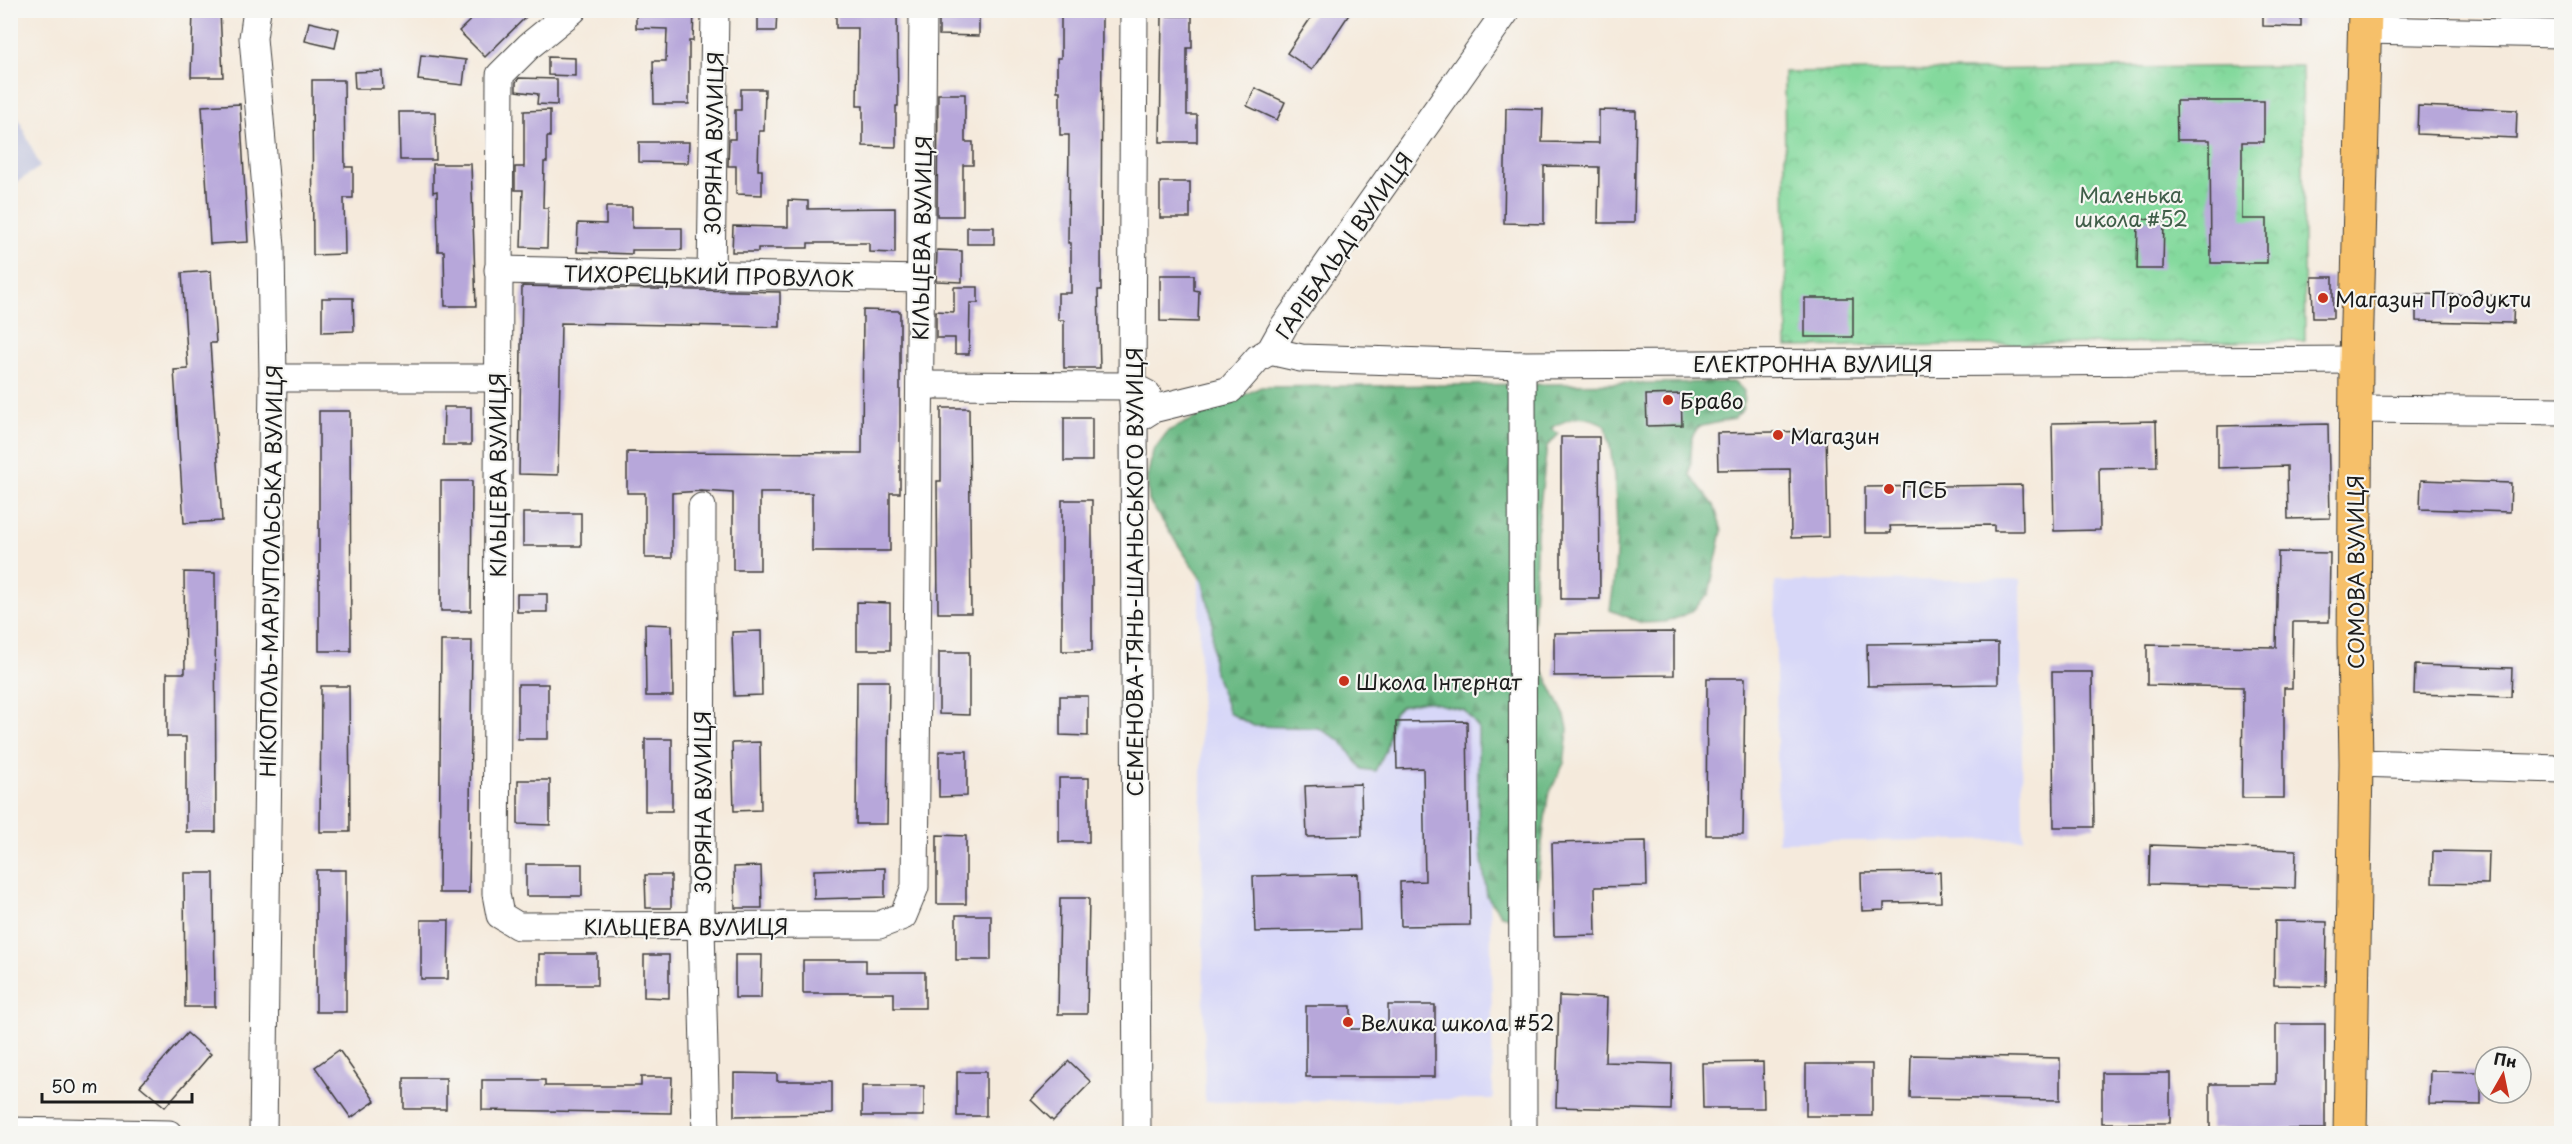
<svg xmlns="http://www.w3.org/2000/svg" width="2572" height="1144" viewBox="0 0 2572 1144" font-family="'Playpen Sans',sans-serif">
  <defs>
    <pattern id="forest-firs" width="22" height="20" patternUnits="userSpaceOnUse" patternTransform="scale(1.5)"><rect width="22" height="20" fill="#6ab984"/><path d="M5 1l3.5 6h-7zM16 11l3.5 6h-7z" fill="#5b9e71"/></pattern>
    <pattern id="park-crowns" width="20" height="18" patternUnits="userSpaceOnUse" patternTransform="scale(1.5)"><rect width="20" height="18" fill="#83d99c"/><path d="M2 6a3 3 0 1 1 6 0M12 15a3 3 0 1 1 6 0" fill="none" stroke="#71ba86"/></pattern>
  </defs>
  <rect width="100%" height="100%" fill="#f6f6f2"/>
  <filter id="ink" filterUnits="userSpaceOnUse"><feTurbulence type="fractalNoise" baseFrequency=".0167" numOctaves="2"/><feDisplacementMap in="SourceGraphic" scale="12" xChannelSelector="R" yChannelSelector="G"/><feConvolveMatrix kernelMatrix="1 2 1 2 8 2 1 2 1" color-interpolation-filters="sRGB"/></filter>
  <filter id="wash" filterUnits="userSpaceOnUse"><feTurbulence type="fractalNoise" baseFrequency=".008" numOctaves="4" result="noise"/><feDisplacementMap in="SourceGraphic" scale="24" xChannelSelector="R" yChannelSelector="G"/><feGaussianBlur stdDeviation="1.35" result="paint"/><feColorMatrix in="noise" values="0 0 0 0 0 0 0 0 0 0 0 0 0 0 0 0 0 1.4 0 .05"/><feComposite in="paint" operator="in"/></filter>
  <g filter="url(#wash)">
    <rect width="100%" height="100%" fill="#f5eadc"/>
    <!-- built -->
    <g fill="#d7d7f8">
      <polygon points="1484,417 1493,1099 1205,1102 1197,421"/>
      <polygon points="2020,579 2023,839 1778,842 1775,582"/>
    </g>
    <!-- industrial -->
    <polygon fill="#bfc2dd" points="10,99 40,167 11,186 10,186"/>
    <!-- forest -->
    <path fill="url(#forest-firs)" stroke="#436a50" stroke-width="1.5" d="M1735,382L1744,391L1743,410L1733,419L1698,427L1692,437L1690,475L1714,505L1722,531L1709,594L1691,612L1667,622L1642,623L1610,610C1620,548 1619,487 1606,426C1584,412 1571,417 1551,428L1559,434L1547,446L1537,532L1533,632L1543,671L1565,716L1568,728L1567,740L1564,763L1548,796L1534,907L1514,918L1501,915L1487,896L1482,860L1478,824V727L1464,710L1425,701L1401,706L1393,714L1386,750L1375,771L1362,769L1340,740L1318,728L1254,726L1229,713L1213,668L1212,618L1203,582L1149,501L1147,478L1153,451L1168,431L1261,387Z"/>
    <!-- park -->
    <polygon fill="url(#park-crowns)" stroke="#507a5c" stroke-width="1.5" points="2302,66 2305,341 1787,347 1784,72"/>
    <g id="blocks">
      <!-- building -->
      <g fill="#b7a7da">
        <polygon points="193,10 220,10 223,77 191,77"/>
        <polygon points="481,10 533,10 485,57 459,31"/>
        <polygon points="636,10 694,10 693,41 689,41 689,104 654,104 653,61 666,61 667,29 636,28"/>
        <polygon points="758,10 777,10 776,31 758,31"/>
        <polygon points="836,10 897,10 898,106 896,106 896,147 863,146 863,106 857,106 858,28 836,28"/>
        <polygon points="1061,10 1102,10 1101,290 1098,290 1100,368 1064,368 1064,320 1058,320 1058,293 1071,293 1071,243 1068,243 1069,135 1060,135 1060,91 1057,91 1057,58 1061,58"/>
        <polygon points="1316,10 1352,10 1312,70 1287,53"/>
        <polygon points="2263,10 2301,10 2301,27 2263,26"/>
        <polygon points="939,11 979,11 979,36 939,35"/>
        <polygon points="1162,16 1192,16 1192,48 1187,48 1187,115 1197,115 1197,142 1160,142"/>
        <polygon points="309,22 339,29 335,48 305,41"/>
        <polygon points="421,55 466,60 463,85 418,80"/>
        <polygon points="548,57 575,58 575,76 548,75"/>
        <polygon points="382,71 383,89 355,89 354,72"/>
        <polygon points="519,78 557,79 557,105 537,104 538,94 516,91 516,82"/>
        <polygon points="312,80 344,80 345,167 353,167 353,198 344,198 345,254 313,255"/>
        <polygon points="1255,88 1285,102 1277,120 1247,106"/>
        <polygon points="741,89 765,89 764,131 759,131 758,170 762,170 762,195 736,194 736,166 728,166 729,139 735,139 735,110 741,110"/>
        <polygon points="938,94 965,94 965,142 973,142 973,165 963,165 963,216 937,216"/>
        <polygon points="2176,101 2264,101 2264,142 2242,142 2242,219 2267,219 2267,263 2211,263 2210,140 2177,140"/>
        <polygon points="240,104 248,242 210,244 202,106"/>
        <polygon points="2418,106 2517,110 2516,138 2417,134"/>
        <polygon points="1506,108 1543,109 1542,142 1599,143 1599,110 1636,111 1634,223 1598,223 1599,167 1544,166 1544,224 1504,223"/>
        <polygon points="550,110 550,137 547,137 547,162 544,162 543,208 548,208 547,248 521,247 523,190 515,190 515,167 524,167 524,111"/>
        <polygon points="399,112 435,112 436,160 400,160"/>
        <polygon points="639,142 689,142 688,163 639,162"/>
        <polygon points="433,164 471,164 476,306 445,306 444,251 438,251 437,191 433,192"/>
        <rect x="1160" y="182" width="30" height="36"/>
        <polygon points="788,200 808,201 808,209 895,208 895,253 869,252 869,243 808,243 808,248 758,248 758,252 732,252 733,226 788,227"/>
        <polygon points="606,207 632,207 632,228 682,228 682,250 632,250 632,254 577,252 578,223 606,224"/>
        <polygon points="2138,219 2164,220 2163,269 2137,269"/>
        <rect x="967" y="227" width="27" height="17"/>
        <polygon points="937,250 962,251 962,282 936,281"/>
        <polygon points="211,271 216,343 210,343 222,521 184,523 174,370 188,369 182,273"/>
        <polygon points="1160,275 1194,275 1194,290 1199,291 1198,322 1160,321"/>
        <polygon points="2312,277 2333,277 2333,318 2313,318"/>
        <polygon points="522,286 780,292 780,327 561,323 558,475 519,474"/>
        <polygon points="954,287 978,287 978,303 970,303 969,354 955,354 955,338 936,338 936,311 954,312"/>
        <polygon points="2416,294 2514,296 2513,323 2416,321"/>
        <polygon points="322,298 353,298 354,331 322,332"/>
        <rect x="1805" y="298" width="48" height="39"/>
        <polygon points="863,310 900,311 900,493 890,493 890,551 812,551 812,493 760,493 760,570 733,570 733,493 701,491 672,493 672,558 645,558 645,493 627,493 627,452 862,453"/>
        <polygon points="1681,394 1682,425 1647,426 1646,395"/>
        <polygon points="444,407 471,407 471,445 443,445"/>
        <polygon points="941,408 969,408 971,613 938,613 937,481 941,481"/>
        <polygon points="319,411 350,411 351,651 319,651"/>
        <rect x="1064" y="418" width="28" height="43"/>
        <polygon points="2156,421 2157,467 2099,468 2100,530 2054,531 2052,423"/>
        <polygon points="2328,424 2330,518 2288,519 2287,466 2218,468 2218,426"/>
        <polygon points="1826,431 1828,537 1791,538 1790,469 1718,470 1717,433"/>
        <polygon points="1561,437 1599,437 1600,599 1561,599"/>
        <polygon points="2421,480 2511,483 2510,512 2420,509"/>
        <polygon points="441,481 472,481 471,611 441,611"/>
        <polygon points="2022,485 2023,531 1994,531 1994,525 1890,526 1891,533 1865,533 1865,487"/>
        <rect x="1062" y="500" width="30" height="151"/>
        <rect x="523" y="513" width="58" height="33"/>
        <polygon points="2278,552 2330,553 2329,622 2293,622 2292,688 2284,688 2284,798 2242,798 2243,687 2147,685 2147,645 2276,647"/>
        <polygon points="184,572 215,573 216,832 186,832 186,737 167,737 167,673 185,673"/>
        <rect x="517" y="594" width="30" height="18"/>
        <polygon points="857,602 890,603 890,650 857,650"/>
        <polygon points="645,624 672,625 673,696 646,696"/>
        <polygon points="761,631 762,695 734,696 732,632"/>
        <polygon points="1674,632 1674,675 1554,676 1554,633"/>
        <polygon points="441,641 472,641 469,893 439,893"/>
        <polygon points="1998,643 1998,684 1868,686 1867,644"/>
        <polygon points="939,652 969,652 969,715 939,714"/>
        <polygon points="2415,665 2512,668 2511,697 2414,694"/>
        <polygon points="2052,672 2092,672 2094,827 2054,827"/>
        <polygon points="1707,678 1745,678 1743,835 1706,835"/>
        <polygon points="857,681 889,681 887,824 856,824"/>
        <rect x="518" y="684" width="30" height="55"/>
        <polygon points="321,686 349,686 350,832 320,832"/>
        <polygon points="1060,696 1088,696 1088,736 1060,735"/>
        <polygon points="1467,721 1470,925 1401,926 1400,882 1425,881 1423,768 1397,769 1396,722"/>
        <rect x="645" y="739" width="27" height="72"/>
        <polygon points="760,742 761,810 734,811 732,743"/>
        <polygon points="939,751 967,751 967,796 939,797"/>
        <rect x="1059" y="778" width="30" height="64"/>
        <polygon points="518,780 550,780 550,825 518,824"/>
        <polygon points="1361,784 1362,836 1307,837 1305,786"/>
        <polygon points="937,835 966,836 966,904 937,904"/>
        <polygon points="1646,841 1647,886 1595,887 1596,935 1554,936 1552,843"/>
        <polygon points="2150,845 2296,850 2295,888 2149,884"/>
        <polygon points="2433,851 2489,852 2488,884 2432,883"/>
        <rect x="526" y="864" width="56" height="32"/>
        <polygon points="761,866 762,908 735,908 734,867"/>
        <polygon points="885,868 885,897 814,899 814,870"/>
        <rect x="316" y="870" width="30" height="142"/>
        <polygon points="1940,872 1941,902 1884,903 1884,910 1862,911 1861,873"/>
        <polygon points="184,873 214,873 215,1007 185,1007"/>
        <polygon points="1358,874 1360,930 1255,932 1253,876"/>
        <polygon points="645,875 671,875 671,908 646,908"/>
        <polygon points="1060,898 1089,898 1087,1014 1058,1014"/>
        <rect x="956" y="915" width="35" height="45"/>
        <polygon points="421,920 449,920 448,979 421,979"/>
        <polygon points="2275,921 2327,922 2326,986 2274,985"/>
        <rect x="539" y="954" width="58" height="31"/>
        <polygon points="644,955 669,955 669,998 644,997"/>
        <polygon points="735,955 762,955 761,998 735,998"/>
        <polygon points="803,960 866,960 866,972 925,972 925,1008 894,1008 894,993 803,993"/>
        <polygon points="1559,996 1607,998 1605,1062 1672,1064 1671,1110 1556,1107"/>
        <polygon points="1388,1005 1435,1005 1435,1077 1306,1077 1306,1006 1351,1006 1351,1029 1388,1029"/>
        <polygon points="2276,1024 2325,1024 2325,1129 2210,1129 2210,1084 2276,1084"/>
        <polygon points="187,1033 211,1054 165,1107 140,1086"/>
        <polygon points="339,1050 375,1101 351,1118 315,1067"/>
        <polygon points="1911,1055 2060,1058 2060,1100 1910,1098"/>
        <polygon points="1069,1061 1091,1082 1053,1121 1031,1100"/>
        <polygon points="1763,1062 1764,1108 1703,1108 1702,1063"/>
        <rect x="1806" y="1064" width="66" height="52"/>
        <polygon points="2430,1071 2481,1072 2481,1105 2429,1104"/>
        <rect x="957" y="1072" width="29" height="44"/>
        <polygon points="734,1073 777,1074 777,1081 832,1081 832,1114 734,1116"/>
        <rect x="2102" y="1073" width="68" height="50"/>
        <polygon points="641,1077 672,1077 671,1113 482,1110 482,1080 545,1080 545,1086 641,1086"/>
        <rect x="404" y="1078" width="42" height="31"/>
        <rect x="862" y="1086" width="62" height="30"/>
      </g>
    </g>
  </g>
  <g filter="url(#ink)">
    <use href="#blocks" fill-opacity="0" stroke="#3d3b39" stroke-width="1.5"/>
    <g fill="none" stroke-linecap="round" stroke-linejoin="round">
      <!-- minor casing -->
      <g stroke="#3d3b39" stroke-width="29">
        <g id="minor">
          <polyline points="257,10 253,38 271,247 273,378 263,1134"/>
          <polyline points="573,10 529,46 500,75 496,894 500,915 518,926 879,925 903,916 915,887 923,10"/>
          <polyline points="1134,10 1132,386 1134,421 1137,1134"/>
          <polyline points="2364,30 2562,34"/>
          <polyline points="498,270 921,279"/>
          <polyline points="711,275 715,10"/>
          <polyline points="1270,351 1301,358 1522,365 2356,360"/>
          <polyline points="1522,365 1523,1134"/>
          <polyline points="273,378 497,378"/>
          <polyline points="920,385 1132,386 1147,394"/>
          <polyline points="2357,409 2562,411"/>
          <polyline points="1134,421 1153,409 1230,390 1258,358 1270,351 1284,326 1507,10"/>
          <polyline points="702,507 701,926 706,1134"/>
          <polyline points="2356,763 2562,769"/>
          <polyline points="10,1131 169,1134"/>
        </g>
      </g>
      <!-- major casing -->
      <g stroke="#3d3b39" stroke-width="35">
        <polyline id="major" points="2350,1134 2356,763 2354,642 2356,360 2365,10"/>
      </g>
      <!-- minor -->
      <use href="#minor" stroke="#fff" stroke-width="27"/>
      <!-- major -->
      <use href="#major" stroke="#f6c06b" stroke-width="33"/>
    </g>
  </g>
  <!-- markers -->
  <g fill="#c8321e" stroke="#f6f6f2" stroke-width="2">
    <circle cx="2323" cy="298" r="6"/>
    <circle cx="1668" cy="400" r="6"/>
    <circle cx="1778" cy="435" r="6"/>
    <circle cx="1889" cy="489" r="6"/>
    <circle cx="1344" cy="681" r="6"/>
    <circle cx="1348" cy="1022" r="6"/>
  </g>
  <g text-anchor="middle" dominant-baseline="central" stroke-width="4.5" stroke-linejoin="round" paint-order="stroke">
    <!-- street labels -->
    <g font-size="21" fill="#1c1c1c" stroke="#f6f6f2">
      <text transform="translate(713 143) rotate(-89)">ЗОРЯНА ВУЛИЦЯ</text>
      <text transform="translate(921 238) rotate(-89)">КІЛЬЦЕВА ВУЛИЦЯ</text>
      <text transform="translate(1343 245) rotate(-55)">ГАРІБАЛЬДІ ВУЛИЦЯ</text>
      <text transform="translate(709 275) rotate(1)">ТИХОРЄЦЬКИЙ ПРОВУЛОК</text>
      <text x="1813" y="363">ЕЛЕКТРОННА ВУЛИЦЯ</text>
      <text transform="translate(497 475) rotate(-90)">КІЛЬЦЕВА ВУЛИЦЯ</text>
      <text transform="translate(270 571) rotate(-89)">НІКОПОЛЬ-МАРІУПОЛЬСЬКА ВУЛИЦЯ</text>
      <text transform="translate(1134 572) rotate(-90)">СЕМЕНОВА-ТЯНЬ-ШАНЬСЬКОГО ВУЛИЦЯ</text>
      <text transform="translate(2355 572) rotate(-90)">СОМОВА ВУЛИЦЯ</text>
      <text transform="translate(702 802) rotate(-90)">ЗОРЯНА ВУЛИЦЯ</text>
      <text x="686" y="926">КІЛЬЦЕВА ВУЛИЦЯ</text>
    </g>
    <!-- park labels -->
    <g font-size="21" fill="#405e49" stroke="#f6f6f2">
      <text x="2131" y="194">Маленька<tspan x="2131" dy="24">школа #52</tspan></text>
    </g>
    <!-- poi labels -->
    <g font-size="21" fill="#1c1c1c" stroke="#f6f6f2" text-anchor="start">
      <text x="2335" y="298">Магазин Продукти</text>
      <text x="1680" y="400">Браво</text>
      <text x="1790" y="435">Магазин</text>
      <text x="1901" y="489">ПСБ</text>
      <text x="1356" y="681">Школа Інтернат</text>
      <text x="1360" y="1022">Велика школа #52</text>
    </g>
  </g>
  <!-- margin -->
  <rect width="2572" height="1144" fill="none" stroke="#f6f6f2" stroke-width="36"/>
  <!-- north arrow -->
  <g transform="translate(2503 1075) rotate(9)"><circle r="28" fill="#f6f6f2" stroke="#9f9f9c" stroke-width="1.5"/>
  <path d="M0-4.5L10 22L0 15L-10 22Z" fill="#c8321e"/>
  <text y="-9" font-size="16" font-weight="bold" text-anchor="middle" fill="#1c1c1c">Пн</text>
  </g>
  <!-- scale -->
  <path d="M42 1093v9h150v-9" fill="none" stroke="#1c1c1c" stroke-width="3"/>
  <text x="51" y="1093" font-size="18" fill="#1c1c1c" stroke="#f6f6f2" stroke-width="4.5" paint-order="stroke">50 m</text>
</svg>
